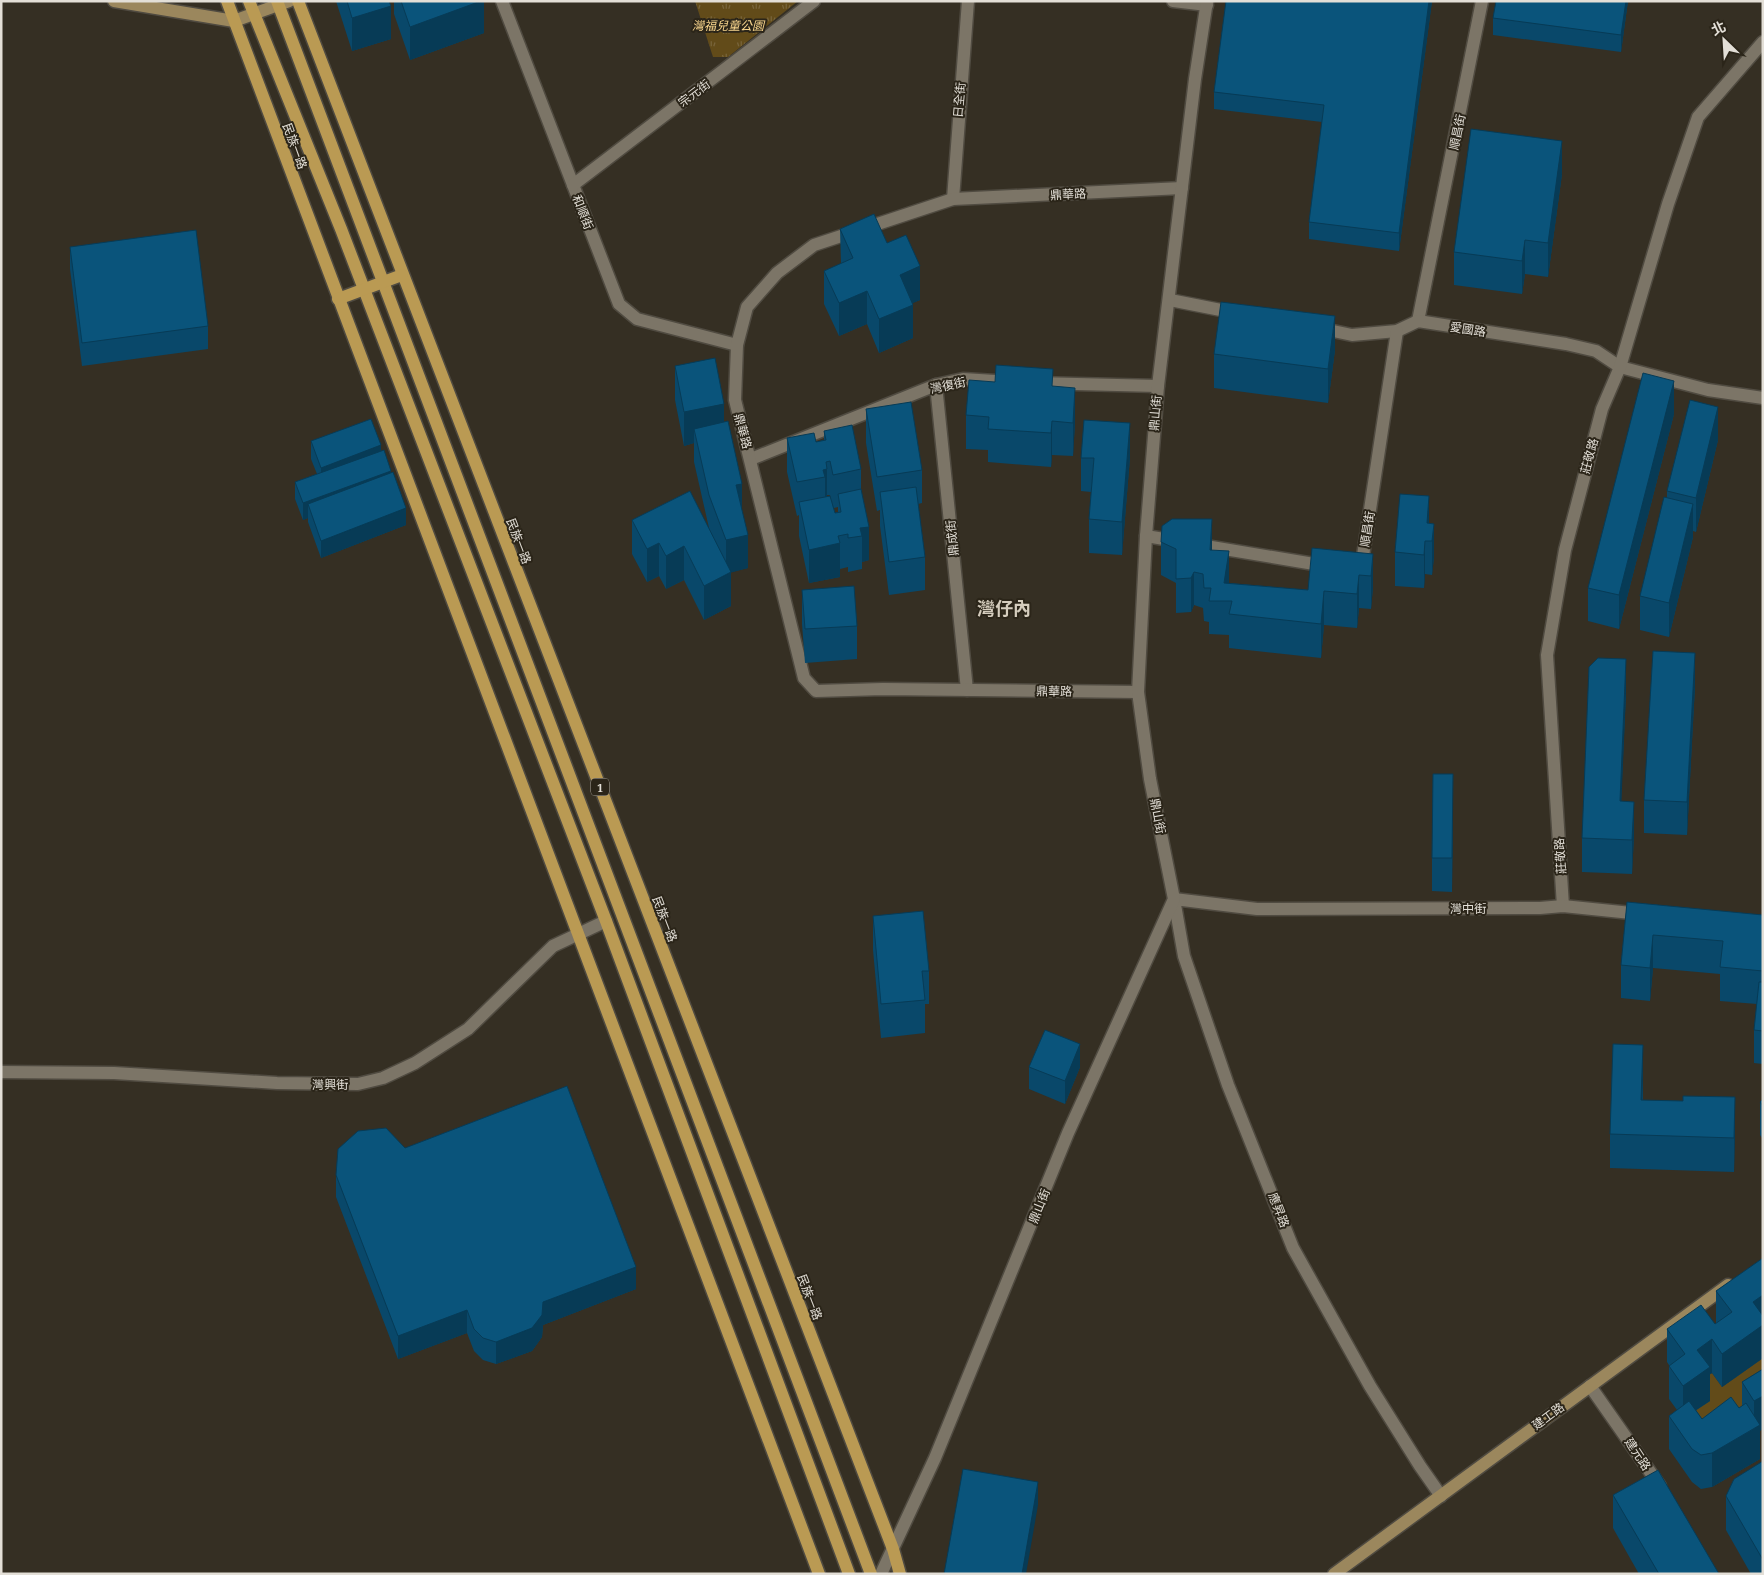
<svg xmlns="http://www.w3.org/2000/svg" width="1764" height="1575" viewBox="0 0 1764 1575" font-family="'Noto Serif','Noto Sans TC',serif">
  <defs>
    <pattern id="park-tufts" width="24" height="20" patternUnits="userSpaceOnUse" patternTransform="scale(1.25)"><rect width="24" height="20" fill="#624b19"/><path d="M3 7l-1-3M5 7V3M7 7l1-3M15 17l-1-3M17 17v-4M19 17l1-3" fill="none" stroke="#78643a"/></pattern>
  </defs>
  <rect width="100%" height="100%" fill="#352f23"/>
  <!-- grass -->
  <polygon fill="#624b19" points="1763,1358 1763,1402 1705,1442 1683,1419 1697,1383 1712,1373 1722,1387"/>
  <!-- park -->
  <polygon fill="url(#park-tufts)" points="695,1 798,1 728,57 713,57"/>
  <g fill="none" stroke-linecap="round" stroke-linejoin="round">
    <!-- street casing -->
    <g stroke="#504b41" stroke-width="15">
      <g id="street">
        <polyline points="502,1 619,304 637,319 737,345"/>
        <polyline points="1173,1 1207,5"/>
        <polyline points="573,185 814,1"/>
        <polyline points="953,199 968,1"/>
        <polyline points="1170,300 1236,313"/>
        <polyline points="1418,321 1482,1"/>
        <polyline points="1319,328 1352,335 1397,331 1418,321 1566,344 1596,351 1620,367 1708,390 1763,398"/>
        <polyline points="1036,383 1158,386"/>
        <polyline points="936,385 967,690"/>
        <polyline points="751,459 936,385 963,379 1011,382"/>
        <polyline points="1146,536 1326,566"/>
        <polyline points="1361,569 1397,331"/>
        <polyline points="1138,692 883,689 816,691 804,678 735,400 737,345 747,307 777,273 814,245 953,199 1182,188"/>
        <polyline points="1563,906 1547,655 1565,550 1602,409 1620,367 1668,204 1698,117 1763,42"/>
        <polyline points="1,1072 114,1073 277,1083 358,1084 383,1078 415,1063 468,1029 553,946 606,921"/>
        <polyline points="1590,1386 1660,1486"/>
        <polyline points="1441,1496 1420,1466 1370,1386 1293,1248 1228,1085 1184,956 1174,899 1257,909 1540,908 1563,906 1641,914"/>
        <polyline points="881,1574 935,1458 1068,1133 1174,899 1150,779 1138,692 1146,536 1158,386 1195,79 1207,1"/>
      </g>
    </g>
    <!-- secondary casing -->
    <g stroke="#504b41" stroke-width="15">
      <g id="secondary">
        <polyline points="114,1 234,21 289,1"/>
        <polyline points="1334,1574 1728,1285"/>
      </g>
    </g>
    <!-- primary casing -->
    <g stroke="#504b41" stroke-width="15">
      <g id="primary">
        <polyline points="227,1 819,1574"/>
        <polyline points="249,1 341,229 606,921 849,1574"/>
        <polyline points="277,1 871,1574"/>
        <polyline points="298,1 893,1549 900,1574"/>
        <polyline points="338,299 402,275"/>
      </g>
    </g>
    <!-- street -->
    <use href="#street" stroke="#7c7567" stroke-width="12"/>
    <!-- secondary -->
    <use href="#secondary" stroke="#9b875d" stroke-width="12"/>
    <!-- primary -->
    <use href="#primary" stroke="#ba9a53" stroke-width="12"/>
  </g>
  <!-- wall -->
  <g fill="#09486a" fill-rule="evenodd">
    <polygon points="336,1 389,1 391,39 352,51"/>
    <polygon points="394,1 484,1 484,33 410,60 394,14"/>
    <polygon points="1226,1 1432,1 1399,251 1309,239 1309,222 1322,122 1214,109 1214,92"/>
    <polygon points="1628,1 1621,52 1493,35 1493,18"/>
    <polygon points="1562,174 1548,277 1525,274 1522,294 1454,285 1454,252"/>
    <polygon points="840,229 887,243 920,300 912,303 913,338 879,353 867,324 839,336 824,304 824,271 841,264"/>
    <polygon points="70,247 208,326 208,349 82,366 70,269"/>
    <polygon points="1335,350 1328,403 1214,388 1214,354"/>
    <polygon points="675,366 724,422 742,512 748,568 731,572 731,606 704,620 684,580 666,589 659,576 647,582 632,554 632,520 709,528 694,462 694,443 684,446 675,400"/>
    <polygon points="1053,387 1075,422 1073,456 1052,455 1051,467 988,462 988,450 966,449 966,415"/>
    <polygon points="866,409 922,470 922,503 918,504 925,557 925,590 889,595 880,526 880,510 877,511 866,443"/>
    <polygon points="1674,414 1619,629 1588,621 1588,588"/>
    <path d="M824,431L861,469V490L869,560L862,562V569L848,572V567L840,569V577L809,583L799,536V515L797,516L787,472V438L816,442L824,440ZM827,495H830L831,500L827,496ZM838,507V512L835,513L834,508Z"/>
    <polygon points="1718,440 1696,532 1693,531 1693,537 1669,637 1640,630 1640,596 1667,498 1667,491"/>
    <polygon points="311,441 381,451 391,472 406,525 321,558 308,522 308,518 303,520 295,499 295,482 317,474 311,459"/>
    <polygon points="1130,457 1122,555 1089,553 1089,519 1091,492 1081,491 1081,458"/>
    <polygon points="1429,523 1434,524 1434,557 1432,575 1425,574 1424,588 1395,586 1395,552"/>
    <polygon points="1161,542 1212,550 1229,583 1308,590 1373,554 1373,587 1371,609 1359,608 1357,628 1324,625 1321,658 1229,648 1229,635 1209,634 1209,622 1204,621 1203,608 1194,605 1191,612 1176,613 1176,583 1161,575"/>
    <polygon points="802,590 857,626 857,659 805,663 802,624"/>
    <polygon points="1695,686 1687,835 1644,833 1644,800"/>
    <polygon points="1626,693 1621,801 1634,835 1632,874 1582,872 1582,838"/>
    <polygon points="1453,807 1452,892 1432,891 1432,858"/>
    <polygon points="1627,902 1763,915 1763,1064 1754,1063 1754,1030 1757,1004 1720,1001 1720,974 1653,968 1650,1001 1621,998 1621,965"/>
    <polygon points="873,916 929,971 929,1004 925,1004 925,1033 881,1038 873,950"/>
    <polygon points="1029,1067 1080,1067 1065,1104 1029,1089"/>
    <polygon points="1643,1079 1643,1100 1735,1130 1734,1172 1610,1168 1610,1134"/>
    <polygon points="1763,1099 1763,1164 1762,1163 1762,1138 1760,1135 1760,1102"/>
    <polygon points="405,1148 636,1289 543,1325 542,1337 532,1351 496,1364 483,1360 474,1351 467,1333 398,1359 336,1197 336,1175"/>
    <polygon points="1763,1258 1763,1358 1722,1387 1712,1373 1710,1374 1710,1401 1696,1410 1702,1419 1739,1408 1742,1406 1742,1382 1763,1369 1760,1431 1760,1459 1712,1487 1701,1489 1692,1482 1669,1449 1669,1416 1677,1410 1669,1399 1669,1365 1667,1362 1667,1329 1715,1324 1716,1323 1716,1291"/>
    <polygon points="1763,1461 1763,1574 1751,1574 1726,1530 1726,1496"/>
    <polygon points="1613,1495 1719,1574 1639,1574 1613,1528"/>
  </g>
  <!-- shaded-wall -->
  <g fill="#073b56">
    <polygon points="481,1 484,1 484,33 410,60 410,27"/>
    <polygon points="1429,1 1432,1 1399,251 1399,233"/>
    <polygon points="1626,1 1628,1 1621,52 1621,35"/>
    <polygon points="391,6 391,39 352,51 352,18"/>
    <polygon points="1562,141 1562,174 1548,277 1548,243"/>
    <polygon points="1525,240 1525,274 1522,294 1522,261"/>
    <polygon points="920,266 920,300 900,309 900,275"/>
    <polygon points="867,291 867,324 839,336 839,303"/>
    <polygon points="913,305 913,338 879,353 879,319"/>
    <polygon points="1335,316 1335,350 1328,403 1328,369"/>
    <polygon points="1674,381 1674,414 1619,629 1619,595"/>
    <polygon points="1075,388 1075,422 1073,456 1073,423"/>
    <polygon points="724,404 724,437 694,429 694,443 684,446 684,412"/>
    <polygon points="1718,407 1718,440 1696,532 1696,498"/>
    <polygon points="1052,421 1052,455 1051,467 1051,433"/>
    <polygon points="1130,423 1130,457 1122,555 1122,522"/>
    <polygon points="381,445 381,462 321,485 321,468"/>
    <polygon points="827,469 827,503 825,503 825,477 823,470"/>
    <polygon points="391,471 391,488 308,504 308,518 303,520 303,503"/>
    <polygon points="742,484 742,517 736,485"/>
    <polygon points="1429,496 1429,530 1427,523"/>
    <polygon points="1693,504 1693,537 1669,637 1669,603"/>
    <polygon points="406,508 406,525 321,558 321,541"/>
    <polygon points="1212,519 1212,553 1210,550"/>
    <polygon points="1434,524 1434,557 1432,575 1432,541"/>
    <polygon points="869,527 869,560 862,562 862,536 860,528"/>
    <polygon points="748,535 748,568 726,574 726,540"/>
    <polygon points="1425,541 1425,574 1424,588 1424,555"/>
    <polygon points="659,543 659,576 647,582 647,549"/>
    <polygon points="840,543 840,577 809,583 809,550"/>
    <polygon points="684,546 684,580 666,589 666,556"/>
    <polygon points="1229,551 1229,585 1224,583"/>
    <polygon points="1373,554 1373,587 1371,609 1371,576"/>
    <polygon points="731,572 731,606 704,620 704,586"/>
    <polygon points="1194,572 1194,605 1191,612 1191,578"/>
    <polygon points="1359,575 1359,608 1357,628 1357,594"/>
    <polygon points="1324,591 1324,625 1321,658 1321,624"/>
    <polygon points="1695,653 1695,686 1687,835 1687,802"/>
    <polygon points="1626,659 1626,693 1620,835 1620,801"/>
    <polygon points="1453,774 1453,807 1452,892 1452,858"/>
    <polygon points="1634,802 1634,835 1632,874 1632,840"/>
    <polygon points="1653,935 1653,968 1650,1001 1650,968"/>
    <polygon points="1080,1044 1080,1067 1065,1104 1065,1081"/>
    <polygon points="1643,1045 1643,1079 1641,1133 1641,1100"/>
    <polygon points="1735,1097 1735,1130 1734,1172 1734,1138"/>
    <polygon points="636,1267 636,1289 543,1325 542,1337 532,1351 496,1364 496,1342 543,1302"/>
    <polygon points="1763,1295 1763,1358 1722,1387 1722,1354 1753,1302"/>
    <polygon points="467,1310 467,1333 398,1359 398,1336"/>
    <polygon points="1712,1339 1712,1373 1710,1374 1710,1401 1683,1419 1683,1386 1697,1350"/>
    <polygon points="1763,1396 1763,1429 1760,1431 1760,1459 1712,1487 1712,1453 1754,1429 1754,1401"/>
    <polygon points="1038,1482 1038,1505 1026,1574 1022,1574"/>
  </g>
  <!-- building -->
  <g fill="#0a547b" stroke="#073b56">
    <polygon points="347,1 389,1 391,6 352,18"/>
    <polygon points="401,1 481,1 410,27"/>
    <polygon points="1226,1 1429,1 1399,233 1309,222 1324,105 1214,92"/>
    <polygon points="1496,1 1626,1 1621,35 1493,18"/>
    <polygon points="1471,129 1562,141 1548,243 1525,240 1522,261 1454,252"/>
    <polygon points="874,214 887,243 906,235 920,266 900,275 913,305 879,319 867,291 839,303 824,271 853,258 840,229"/>
    <polygon points="196,230 208,326 82,343 70,247"/>
    <polygon points="1221,302 1335,316 1328,369 1214,354"/>
    <polygon points="715,358 724,404 684,412 675,366"/>
    <polygon points="996,365 1053,369 1052,386 1075,388 1073,423 1052,421 1051,433 988,429 989,417 966,415 969,380 995,382"/>
    <polygon points="1643,373 1674,381 1619,595 1588,588"/>
    <polygon points="1690,400 1718,407 1696,498 1667,491"/>
    <polygon points="911,402 922,470 877,477 866,409"/>
    <polygon points="371,419 381,445 321,468 311,441"/>
    <polygon points="1084,420 1130,423 1122,522 1089,519 1094,458 1081,458"/>
    <polygon points="728,421 742,484 736,485 748,535 726,540 709,495 694,429"/>
    <polygon points="852,425 861,469 833,475 830,461 826,462 827,469 823,470 825,477 797,482 787,438 814,433 816,442 826,440 824,431"/>
    <polygon points="384,450 391,471 303,503 295,482"/>
    <polygon points="393,472 406,508 321,541 308,504"/>
    <polygon points="916,487 925,557 889,562 880,492"/>
    <polygon points="861,489 869,527 860,528 862,536 848,538 848,534 838,536 840,543 809,550 799,502 830,496 835,513 841,512 838,494"/>
    <polygon points="690,491 731,572 704,586 684,546 666,556 659,543 647,549 632,520"/>
    <polygon points="1400,494 1429,496 1427,523 1434,524 1432,541 1425,541 1424,555 1395,552"/>
    <polygon points="1664,497 1693,504 1669,603 1640,596"/>
    <polygon points="1172,519 1212,519 1210,550 1229,551 1224,583 1308,590 1312,548 1373,554 1371,576 1359,575 1357,594 1324,591 1321,624 1229,614 1232,601 1209,601 1211,588 1204,588 1203,574 1194,572 1191,578 1176,579 1176,549 1161,542 1162,526"/>
    <polygon points="854,586 857,626 805,629 802,590"/>
    <polygon points="1653,651 1695,653 1687,802 1644,800"/>
    <polygon points="1598,658 1626,659 1620,801 1634,802 1632,840 1582,838 1589,667"/>
    <polygon points="1433,774 1453,774 1452,858 1432,858"/>
    <polygon points="1627,902 1763,915 1763,971 1720,967 1723,941 1653,935 1650,968 1621,965"/>
    <polygon points="923,911 929,971 922,971 925,1000 881,1004 873,916"/>
    <polygon points="1759,982 1763,982 1763,1031 1754,1030"/>
    <polygon points="1045,1030 1080,1044 1065,1081 1029,1067"/>
    <polygon points="1613,1044 1643,1045 1641,1100 1683,1101 1683,1096 1735,1097 1734,1138 1610,1134"/>
    <polygon points="567,1086 636,1267 543,1302 542,1315 532,1328 496,1342 483,1338 474,1329 467,1310 398,1336 336,1175 338,1149 358,1131 386,1128 405,1148"/>
    <polygon points="1763,1099 1763,1106 1760,1102"/>
    <polygon points="1763,1258 1763,1295 1753,1302 1763,1316 1763,1325 1722,1354 1712,1339 1697,1350 1710,1367 1683,1386 1669,1366 1685,1354 1667,1329 1701,1305 1715,1324 1732,1312 1716,1291"/>
    <polygon points="1763,1369 1763,1396 1754,1401 1742,1382"/>
    <polygon points="1731,1397 1739,1408 1746,1403 1760,1425 1712,1453 1701,1455 1692,1449 1669,1416 1689,1401 1702,1419"/>
    <polygon points="1763,1461 1763,1560 1726,1496 1734,1479"/>
    <polygon points="963,1469 1038,1482 1022,1574 944,1574"/>
    <polygon points="1658,1470 1719,1574 1659,1574 1613,1495"/>
  </g>
  <g text-anchor="middle" dominant-baseline="central" stroke-width="4" stroke-linejoin="round" paint-order="stroke">
    <!-- shield labels -->
    <rect fill="#2b2519" stroke="#aca79e" stroke-width="1" x="591" y="778.5" width="18" height="17" rx="4"/>
    <g font-size="11" font-weight="bold" fill="#e3dfd7">
      <text x="600" y="787">1</text>
    </g>
    <!-- park labels -->
    <g font-size="12" font-style="italic" fill="#f8d58d" stroke="#2b2519">
      <text x="728" y="25">灣福兒童公園</text>
    </g>
    <!-- street labels -->
    <g font-size="12" fill="#e3dfd7" stroke="#2b2519">
      <text transform="translate(694 93) rotate(-37)">宗元街</text>
      <text transform="translate(959 100) rotate(-85)">日全街</text>
      <text transform="translate(1457 132) rotate(-78)">順昌街</text>
      <text transform="translate(295 146) rotate(70)">民族一路</text>
      <text transform="translate(1068 194) rotate(-3)">鼎華路</text>
      <text transform="translate(583 212) rotate(69)">和順街</text>
      <text transform="translate(1468 329) rotate(9)">愛國路</text>
      <text transform="translate(948 385) rotate(-12)">灣復街</text>
      <text transform="translate(1155 413) rotate(-85)">鼎山街</text>
      <text transform="translate(743 431) rotate(75)">鼎華路</text>
      <text transform="translate(1589 456) rotate(-75)">莊敬路</text>
      <text transform="translate(1367 529) rotate(-81)">順昌街</text>
      <text transform="translate(952 538) rotate(-96)">鼎成街</text>
      <text transform="translate(519 541) rotate(69)">民族一路</text>
      <text transform="translate(1054 691) rotate(1)">鼎華路</text>
      <text transform="translate(1158 816) rotate(79)">鼎山街</text>
      <text transform="translate(1560 856) rotate(-94)">莊敬路</text>
      <text x="1468" y="908">灣中街</text>
      <text transform="translate(665 919) rotate(69)">民族一路</text>
      <text x="330" y="1084">灣興街</text>
      <text transform="translate(1039 1206) rotate(-68)">鼎山街</text>
      <text transform="translate(1279 1210) rotate(69)">應昇路</text>
      <text transform="translate(810 1297) rotate(69)">民族一路</text>
      <text transform="translate(1548 1416) rotate(-36)">建工路</text>
      <text transform="translate(1638 1454) rotate(56)">建元路</text>
    </g>
    <!-- district labels -->
    <g font-size="18" font-weight="bold" fill="#d5cdbe" stroke="#2b2519">
      <text x="1004" y="608">灣仔內</text>
    </g>
  </g>
  <!-- border -->
  <rect width="1764" height="1575" fill="none" stroke="#e3dfd7" stroke-width="5"/>
  <!-- north arrow -->
  <g transform="translate(1724 40) rotate(335)" stroke="#2b2519" stroke-width="4" paint-order="stroke">
  <path d="M0-4L9 19L0 12L-9 19Z" fill="#e3dfd7"/>
  <text y="-8" font-size="14" font-weight="bold" text-anchor="middle" fill="#e3dfd7">北</text>
  </g>
</svg>
